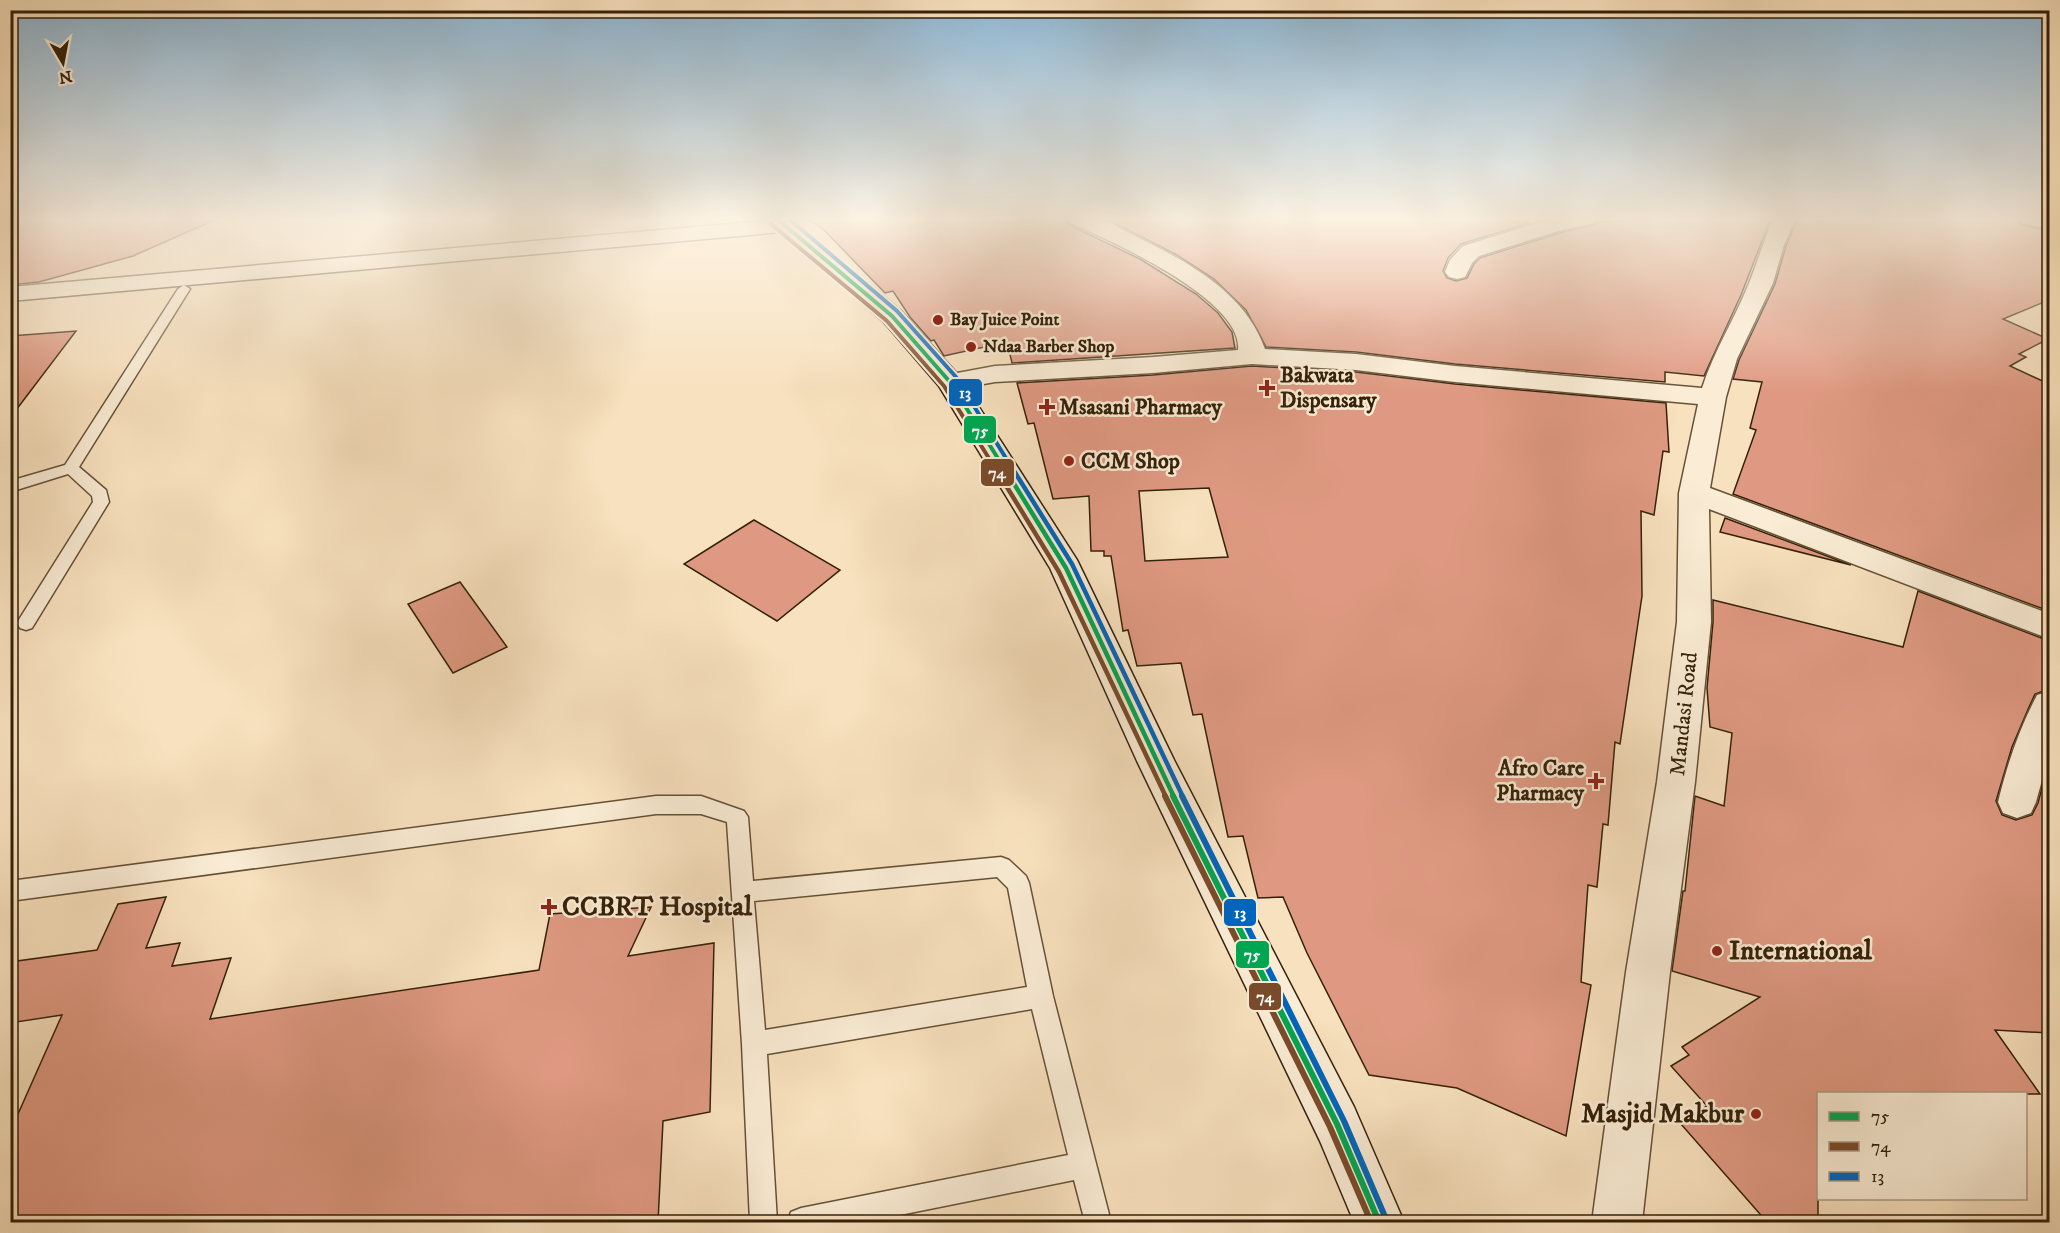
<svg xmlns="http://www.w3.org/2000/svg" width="2060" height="1233" viewBox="0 0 2060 1233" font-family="'IM FELL DW Pica',serif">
  <rect width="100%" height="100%" fill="#f8e1be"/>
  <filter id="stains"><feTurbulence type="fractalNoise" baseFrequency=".00333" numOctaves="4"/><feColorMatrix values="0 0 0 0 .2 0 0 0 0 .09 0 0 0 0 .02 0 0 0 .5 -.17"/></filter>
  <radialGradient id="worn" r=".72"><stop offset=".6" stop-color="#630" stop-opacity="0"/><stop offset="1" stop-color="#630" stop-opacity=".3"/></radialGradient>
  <!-- building -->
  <g fill="#df9982" stroke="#342109" stroke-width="1.5" fill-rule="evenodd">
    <polygon points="10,218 219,218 133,256 39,282 10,285"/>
    <polygon points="807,218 1065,218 1069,225 1140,259 1196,294 1218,313 1232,332 1235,348 1012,363 1007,342 944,356 934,340 931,341 910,317 893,291 885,293 824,230"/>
    <polygon points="1105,218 1506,218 1512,222 1523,219 1529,223 1461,244 1448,258 1443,271 1447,278 1456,281 1467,278 1474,264 1480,258 1566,231 1595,225 1598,222 1669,218 1771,218 1741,295 1704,376 1665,372 1665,382 1455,364 1356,352 1266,347 1246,310 1214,279 1177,255"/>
    <polygon points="1798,218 2017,218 2022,225 2049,231 2049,300 2003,319 2048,339 2019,354 2026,357 2010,366 2049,384 2049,611 1733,494 1756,430 1750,428 1762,382 1733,379 1739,360 1775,284 1786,246"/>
    <polygon points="76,331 10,418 10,336"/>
    <path d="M1252,366L1356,372L1455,384L1666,403L1669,452L1663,451L1654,515L1641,511L1642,596L1620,744L1615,742L1608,825L1603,824L1597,887L1588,885L1581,982L1591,985L1566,1136L1457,1088L1369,1075L1307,953L1283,897L1258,898L1243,836L1228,837L1202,714L1193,715L1181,663L1137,666L1128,630L1123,631L1111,556H1104V551H1091L1089,496L1053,499L1034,423L1028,424L1017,383L1153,375ZM1209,488L1228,557L1145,561L1139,491Z"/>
    <polygon points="1725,518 1851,565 1720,532"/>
    <polygon points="754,520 840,570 777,621 684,564"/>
    <polygon points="460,582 507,647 453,673 408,604"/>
    <polygon points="1918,591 2049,641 2049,689 2035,694 2029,707 2012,747 1996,801 2002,815 2016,820 2032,815 2038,803 2049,761 2049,1033 1995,1030 2040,1094 1818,1094 1818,1222 1767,1222 1680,1123 1707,1106 1671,1066 1689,1055 1682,1047 1760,997 1672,971 1683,891 1685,891 1695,796 1724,806 1732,733 1710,727 1707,688 1713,622 1713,600 1903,647"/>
    <polygon points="166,897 146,948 180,943 172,966 231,958 210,1019 539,970 550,914 651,907 628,956 714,943 710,1112 663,1121 658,1222 10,1222 10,1132 62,1015 10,1023 10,962 97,950 118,904"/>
  </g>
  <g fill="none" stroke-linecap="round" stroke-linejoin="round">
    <!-- lane casing -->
    <g stroke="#655136" stroke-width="3">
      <g id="lane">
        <polygon points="184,285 190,289 79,467 106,490 109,502 32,628 26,630 20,628 17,623 20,618 93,502 92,496 68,474 10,492 10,481 65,465 178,289"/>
        <path d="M656,796H701L744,811L748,817L753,881L1001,857L1009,860L1026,876L1029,883L1053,996L1111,1222H1085L1074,1180L865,1222H787L791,1212L801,1208L1068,1155L1032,1009L767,1054L777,1222H750L742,1044L727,822L701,814H656L10,901V881ZM997,877L1008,888L1027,987L765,1030L754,901Z"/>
      </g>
    </g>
    <!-- street casing -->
    <g stroke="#655136" stroke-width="3">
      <g id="street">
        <path d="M1067,218C1076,218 1086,217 1095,218C1109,220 1125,231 1137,237C1188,262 1245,292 1265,349L1356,354L1455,366L1702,388C1714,350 1735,319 1749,283C1758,261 1764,239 1774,218H1796L1784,245L1773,283L1737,359L1726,397L1710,488L2050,614V639L1709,509L1711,622L1695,782L1670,972L1642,1222H1592L1626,972L1657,782L1677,622L1679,493L1698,404L1455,382L1356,370L1252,364L1153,373L995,382L950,390L941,388L937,382L941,376L995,366L1153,357L1238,350C1244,300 1108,239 1070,223Z"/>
        <polygon points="1554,218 1598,218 1595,223 1565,229 1479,256 1472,263 1465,277 1457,279 1449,277 1445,272 1450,260 1463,246"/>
        <polygon points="2019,218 2050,218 2050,229 2022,223"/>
        <polygon points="786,219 794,221 797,226 794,231 10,301 10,287"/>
        <path d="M2050,691V751L2036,802L2031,813L2017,818L2003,813L1998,802C2007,765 2019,729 2037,695Z"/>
      </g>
    </g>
    <!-- secondary casing -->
    <g stroke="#342109" stroke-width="3">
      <polygon id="secondary" points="765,218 789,218 901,311 959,376 1077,560 1174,760 1354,1107 1404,1222 1354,1222 1320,1141 1137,761 1050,568 939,386 883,321"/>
    </g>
    <!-- lane -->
    <use href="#lane" fill="#faecd5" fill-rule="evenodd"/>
    <!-- street -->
    <use href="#street" fill="#faecd5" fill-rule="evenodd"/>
    <!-- secondary -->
    <use href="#secondary" fill="#faecd5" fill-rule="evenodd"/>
    <!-- bus-1-far2 casing -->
    <g stroke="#faecd5" stroke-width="8">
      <polyline id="bus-1-far2" points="776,218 892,316 950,382 1004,468"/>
    </g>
    <!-- bus-1-far1 casing -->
    <g stroke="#faecd5" stroke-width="9">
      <polyline id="bus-1-far1" points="1003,466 1066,568 1174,797"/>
    </g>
    <!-- bus-1 casing -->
    <g stroke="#faecd5" stroke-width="10">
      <polyline id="bus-1" points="1173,796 1337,1124 1379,1222"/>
    </g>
    <!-- bus-2-far2 casing -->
    <g stroke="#faecd5" stroke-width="8">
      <polyline id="bus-2-far2" points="771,224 887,321 944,386 995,468"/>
    </g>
    <!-- bus-2-far1 casing -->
    <g stroke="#faecd5" stroke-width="9">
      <polyline id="bus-2-far1" points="994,466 1059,572 1166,797"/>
    </g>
    <!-- bus-2 casing -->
    <g stroke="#faecd5" stroke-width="10">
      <polyline id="bus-2" points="1165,796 1330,1127 1371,1222"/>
    </g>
    <!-- bus-3-far2 casing -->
    <g stroke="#faecd5" stroke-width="8">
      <polyline id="bus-3-far2" points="788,218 897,311 956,377 1012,468"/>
    </g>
    <!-- bus-3-far1 casing -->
    <g stroke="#faecd5" stroke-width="9">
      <polyline id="bus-3-far1" points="1011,466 1072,564 1183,797"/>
    </g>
    <!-- bus-3 casing -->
    <g stroke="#faecd5" stroke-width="10">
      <polyline id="bus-3" points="1182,796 1344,1121 1386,1219"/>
    </g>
    <!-- bus-1-far2 -->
    <use href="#bus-1-far2" stroke="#00a651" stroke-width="4"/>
    <!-- bus-1-far1 -->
    <use href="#bus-1-far1" stroke="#00a651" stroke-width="4.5"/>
    <!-- bus-1 -->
    <use href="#bus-1" stroke="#00a651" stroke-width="6"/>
    <!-- bus-2-far2 -->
    <use href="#bus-2-far2" stroke="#7a4b2a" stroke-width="4"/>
    <!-- bus-2-far1 -->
    <use href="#bus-2-far1" stroke="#7a4b2a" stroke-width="4.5"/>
    <!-- bus-2 -->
    <use href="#bus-2" stroke="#7a4b2a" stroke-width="6"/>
    <!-- bus-3-far2 -->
    <use href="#bus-3-far2" stroke="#0065bd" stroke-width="4"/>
    <!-- bus-3-far1 -->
    <use href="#bus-3-far1" stroke="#0065bd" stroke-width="4.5"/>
    <!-- bus-3 -->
    <use href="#bus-3" stroke="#0065bd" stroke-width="6"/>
  </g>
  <!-- sky -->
  <linearGradient id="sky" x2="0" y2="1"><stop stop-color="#8cb7d6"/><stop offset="0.56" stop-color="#fcf2e2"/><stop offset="1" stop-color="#fcf2e2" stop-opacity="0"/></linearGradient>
  <rect width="2060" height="391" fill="url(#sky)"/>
  <!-- markers -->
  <g fill="#8f2418" stroke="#faecd5" stroke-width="2">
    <circle cx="938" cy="320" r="6"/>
    <circle cx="971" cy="347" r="6"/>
    <path d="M1264 379h6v6h6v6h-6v6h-6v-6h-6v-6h6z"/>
    <path d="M1044 398h6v6h6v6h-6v6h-6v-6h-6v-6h6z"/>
    <circle cx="1069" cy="461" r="6"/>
    <path d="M1593 772h6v6h6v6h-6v6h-6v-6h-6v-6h6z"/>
    <path d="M546 898h6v6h6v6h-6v6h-6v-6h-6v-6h6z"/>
    <circle cx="1717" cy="951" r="6"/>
    <circle cx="1756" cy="1114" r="6"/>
  </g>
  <g text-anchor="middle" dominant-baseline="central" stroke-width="5" stroke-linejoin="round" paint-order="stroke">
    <!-- far-poi labels -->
    <g font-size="18" font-weight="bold" fill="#342109" stroke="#faecd5" text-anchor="start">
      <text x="950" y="320">Bay Juice Point</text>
      <text x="983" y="347">Ndaa Barber Shop</text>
    </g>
    <!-- poi labels -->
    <g font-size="22" font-weight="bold" fill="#342109" stroke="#faecd5" text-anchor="start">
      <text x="1280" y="375">Bakwata<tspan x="1280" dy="25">Dispensary</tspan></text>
      <text x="1059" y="407">Msasani Pharmacy</text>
      <text x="1081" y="461">CCM Shop</text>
      <text x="1584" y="768" text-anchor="end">Afro Care<tspan x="1584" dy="25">Pharmacy</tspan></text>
    </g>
    <!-- street labels -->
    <g font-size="22" fill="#342109" stroke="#faecd5">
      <text transform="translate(1684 714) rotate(-84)">Mandasi Road</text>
    </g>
    <!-- near-poi labels -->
    <g font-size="27" font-weight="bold" fill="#342109" stroke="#faecd5" text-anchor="start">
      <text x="562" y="907">CCBRT Hospital</text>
      <text x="1729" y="951">International</text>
      <text x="1744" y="1114" text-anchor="end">Masjid Makbur</text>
    </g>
  </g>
  <g stroke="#faecd5" stroke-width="2">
    <rect x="948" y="378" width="35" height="29" rx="6" fill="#0065bd"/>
    <rect x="963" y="415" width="34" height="29" rx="6" fill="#00a651"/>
    <rect x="980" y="458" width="35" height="29" rx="6" fill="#7a4b2a"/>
    <rect x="1223" y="898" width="34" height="29" rx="6" fill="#0065bd"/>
    <rect x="1235" y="940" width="35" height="29" rx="6" fill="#00a651"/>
    <rect x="1248" y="982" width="34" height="29" rx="6" fill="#7a4b2a"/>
  </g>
  <g font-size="16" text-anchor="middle" font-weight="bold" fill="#fff">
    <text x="965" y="398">13</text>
    <text x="980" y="436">75</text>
    <text x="997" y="478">74</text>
    <text x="1240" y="918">13</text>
    <text x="1252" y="960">75</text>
    <text x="1265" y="1002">74</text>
  </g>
  <!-- margin -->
  <rect width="2060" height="1233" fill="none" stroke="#f8e1be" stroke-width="36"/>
  <rect x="12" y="12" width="2036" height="1209" fill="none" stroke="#342109" stroke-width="3"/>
  <rect x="18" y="18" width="2024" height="1197" fill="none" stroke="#342109" stroke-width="1.5"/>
  <!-- legend -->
  <rect x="1817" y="1092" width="210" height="108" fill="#faecd5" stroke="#ab9b83" stroke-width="1.5"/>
  <rect x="1829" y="1112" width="30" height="9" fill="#00a651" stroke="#ab9b83" stroke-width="1.5"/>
  <text x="1871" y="1122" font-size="18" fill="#342109">75</text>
  <rect x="1829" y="1142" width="30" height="9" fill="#7a4b2a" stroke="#ab9b83" stroke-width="1.5"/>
  <text x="1871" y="1152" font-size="18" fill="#342109">74</text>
  <rect x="1829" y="1172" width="30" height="9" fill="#0065bd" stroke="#ab9b83" stroke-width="1.5"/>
  <text x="1871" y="1182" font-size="18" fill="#342109">13</text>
  <!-- north arrow -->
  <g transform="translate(63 63) rotate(170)" stroke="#faecd5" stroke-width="4.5" paint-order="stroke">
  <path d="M0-4.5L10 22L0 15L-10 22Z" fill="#342109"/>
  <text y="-9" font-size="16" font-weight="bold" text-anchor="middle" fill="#342109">N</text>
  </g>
  <rect width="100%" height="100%" filter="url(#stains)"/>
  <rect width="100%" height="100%" fill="url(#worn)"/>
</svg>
